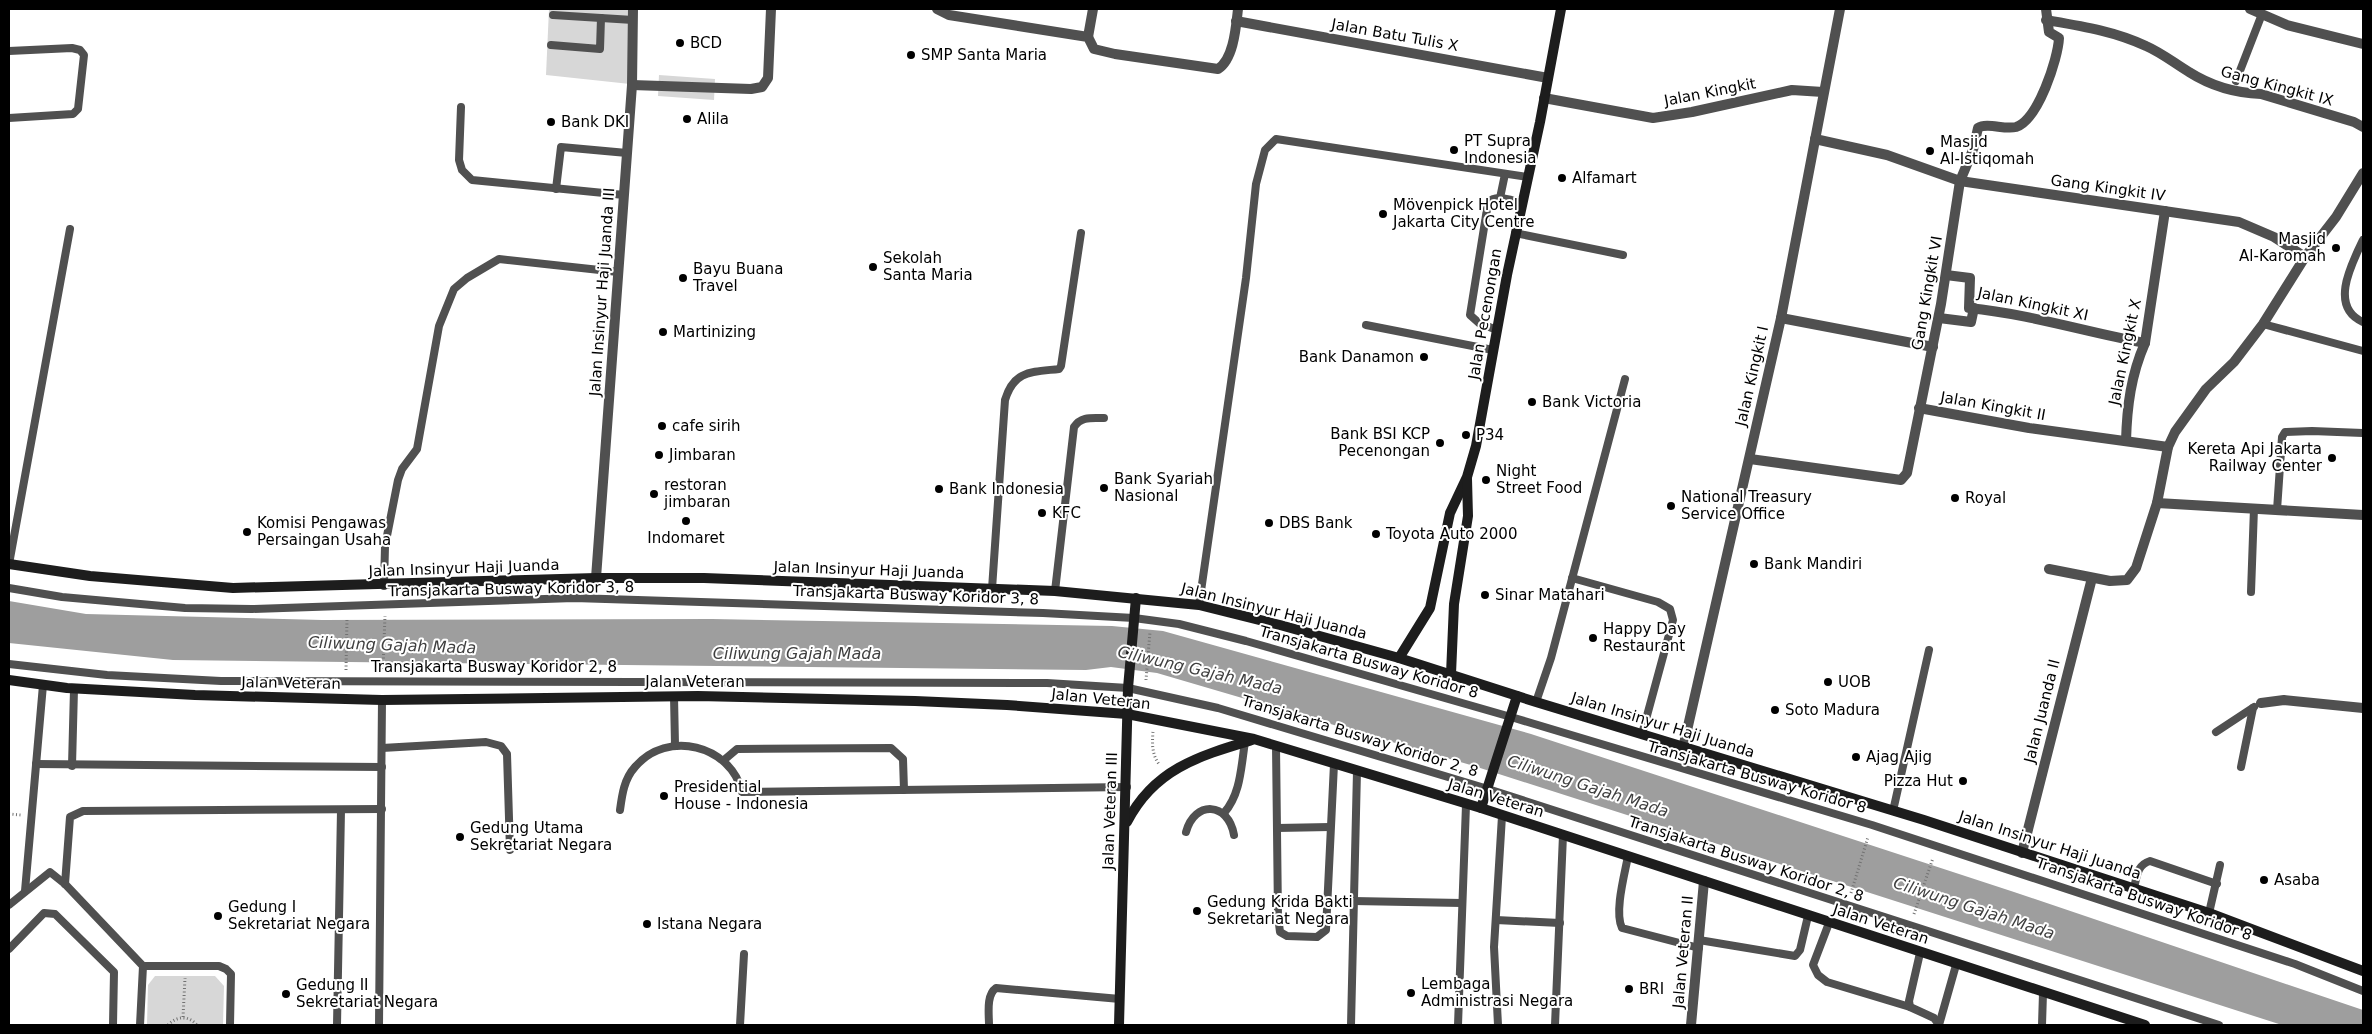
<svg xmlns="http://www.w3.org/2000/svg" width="2372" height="1034" viewBox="0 0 2372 1034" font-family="'DejaVu Sans',sans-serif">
  <rect width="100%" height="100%" fill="#fff"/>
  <!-- green -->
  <g fill="#d7d7d7">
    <polygon points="549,9 631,9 630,84 546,75"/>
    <polygon points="659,75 715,79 714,100 658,96"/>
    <polygon points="155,976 215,976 224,986 223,1025 147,1025 148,985"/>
  </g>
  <!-- water -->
  <polygon fill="#9e9e9e" points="9,601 86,614 322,620 712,619 1112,626 1163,631 1531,734 2014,892 2363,1010 2363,1025 2282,1025 1474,766 1157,673 1111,667 1086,670 173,660 9,643"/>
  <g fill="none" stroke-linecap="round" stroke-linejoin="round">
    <!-- path -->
    <g stroke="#727272" stroke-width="3" stroke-dasharray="1 2.5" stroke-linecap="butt">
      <polyline points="383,669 385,616"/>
      <polyline points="346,670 347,618"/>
      <polyline points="1146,680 1150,632"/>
      <path d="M1153,732C1152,743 1152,755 1159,764"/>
      <polyline points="9,814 21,815"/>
      <polyline points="1851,893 1868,837"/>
      <polyline points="1914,914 1933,858"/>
      <polyline points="183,1017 185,978"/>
      <path d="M168,1025C177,1016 188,1015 197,1025"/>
    </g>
    <!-- lane -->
    <g stroke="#505050" stroke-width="8">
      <polyline points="553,15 633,20"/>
      <polyline points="551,45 600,49 601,18"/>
      <polyline points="9,51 72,48 80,50 84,55 78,109 73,114 9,118"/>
      <polyline points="2236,81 2262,14"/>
      <polyline points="461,107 459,160 462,170 472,180 624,195"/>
      <polyline points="556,189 561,147 627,153"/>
      <polyline points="1500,198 1505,174"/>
      <polyline points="1515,233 1623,255"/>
      <path d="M2363,240C2351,265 2329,307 2363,322"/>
      <polyline points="2263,324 2363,351"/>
      <polyline points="1366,325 1493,350"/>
      <path d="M1497,330L1479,323L1470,315L1488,203C1496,193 1512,201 1522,203"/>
      <polyline points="2277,510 2282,437 2285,432 2312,431 2363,433"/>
      <polyline points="9,564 70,229"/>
      <polyline points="1572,578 1658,602 1670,609 1673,620 1642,734"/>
      <polyline points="384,586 385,546 398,480 402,469 417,449 439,326 454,289 467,278 499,259 618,272"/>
      <polyline points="9,588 62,597 185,608 252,609 574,598 1043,613 1134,618 1179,624 1246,641 1511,717 1872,825 2295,964 2363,991"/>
      <path d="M992,589L1005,400C1014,370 1032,372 1059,369L1061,366L1081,233"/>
      <path d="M1055,591L1074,427C1081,416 1092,418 1104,418"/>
      <polyline points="2251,592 2254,508"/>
      <polyline points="1199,605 1246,278 1256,184 1265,150 1276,139 1528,177"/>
      <polyline points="9,664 107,675 221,681 1047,683 1128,688 1218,708 1488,789 2219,1025"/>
      <polyline points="674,696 675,745"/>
      <polyline points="1536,702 1551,658 1625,379"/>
      <polyline points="2216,732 2254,707"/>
      <polyline points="1276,746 1278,916 1280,932 1287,936 1317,937 1326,930 1334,764"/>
      <polyline points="382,748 486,742 501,746 507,754 510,850"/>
      <polyline points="724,760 737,749 891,748 903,759 904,790"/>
      <polyline points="36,764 382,767"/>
      <polyline points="72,766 74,689"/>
      <polyline points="2241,767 2253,708"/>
      <path d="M620,810C622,795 624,779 635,767C667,729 731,745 742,792L1127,787"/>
      <polyline points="1893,811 1929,650"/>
      <path d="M1224,813C1241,794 1241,766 1245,742"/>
      <polyline points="1277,828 1330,827"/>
      <path d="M1186,832C1195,800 1228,802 1234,835"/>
      <path d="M1628,856C1625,873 1614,912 1622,928L1699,948"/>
      <polyline points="65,884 70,817 83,811 382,809"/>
      <path d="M2134,888C2137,876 2137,865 2150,861L2217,884"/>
      <polyline points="25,891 43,685"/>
      <polyline points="1353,901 1462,903"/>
      <polyline points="9,905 50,872 65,884 143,966 140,1025"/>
      <polyline points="2209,913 2220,865"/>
      <polyline points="1496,920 1560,923"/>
      <polyline points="1829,923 1813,965 1818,975 1827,982 1910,1007"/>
      <polyline points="1699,940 1795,956 1800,950 1808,916"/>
      <polyline points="9,949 44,913 55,914 114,972 113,1025"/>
      <polyline points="1920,953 1909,1001 1910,1007 1934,1018 1939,1025"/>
      <polyline points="143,966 219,966 226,969 231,974 230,1025"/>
      <polyline points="337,1025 341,810"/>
      <polyline points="379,1025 382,700"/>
      <polyline points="740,1025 744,954"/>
      <path d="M989,1025C989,1014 986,995 996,988L1120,999"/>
      <polyline points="1351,1025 1357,771"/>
      <polyline points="1458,1025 1466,805"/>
      <polyline points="1498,1025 1494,947 1502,816"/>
      <polyline points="1555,1025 1563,835"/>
      <polyline points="1939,1025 1956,965"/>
      <polyline points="2042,1025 2043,993"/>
    </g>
    <!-- street -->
    <g stroke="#505050" stroke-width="10">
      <path d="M937,9L949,15L1088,37L1094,49L1115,54L1218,69C1234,59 1236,26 1238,9"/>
      <polyline points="2250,9 2287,25 2363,44"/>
      <path d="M2046,20C2081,26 2114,31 2146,46C2162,53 2174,63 2189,72C2211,86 2235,93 2261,94L2354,122L2363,127"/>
      <polyline points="1236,21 1548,78"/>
      <polyline points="1088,37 1093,9"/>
      <polyline points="632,85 751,89 762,87 768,78 771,9"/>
      <polyline points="1544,98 1653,118 1692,112 1792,90 1823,92"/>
      <polyline points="1815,139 1887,155 1960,181 2239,222 2274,237 2305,257"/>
      <path d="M1946,275L1970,278L1969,308C2029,314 2086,332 2145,343"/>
      <polyline points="1781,318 1933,347"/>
      <polyline points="1939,318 1971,322 1974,308"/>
      <polyline points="1919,408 2029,428 2168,447"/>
      <path d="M2126,441C2127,406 2131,375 2145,343L2165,211"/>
      <path d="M1750,459L1901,480L1907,473L1941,304L1960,181L1973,150L1978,128C1987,122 2004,130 2016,127C2038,120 2058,59 2059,38L2049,32L2046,9"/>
      <polyline points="2157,503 2363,515"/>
      <polyline points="2049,569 2110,581 2127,580 2136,568 2157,503 2168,447 2175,432 2206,389 2234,362 2263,324 2305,257 2336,217 2363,173"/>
      <polyline points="596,578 632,85 633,9"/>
      <polyline points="2261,703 2284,700 2363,708"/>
      <polyline points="1683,748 1781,318 1840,9"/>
      <polyline points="2022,853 2092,578"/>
      <polyline points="1691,1025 1704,881"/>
    </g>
    <!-- secondary -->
    <g stroke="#1d1d1d" stroke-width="10">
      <polyline points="9,564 90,576 233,588 596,578 704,578 1055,591 1199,605 1280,625 1399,658 1536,702 1924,820 2209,913 2363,971"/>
      <polyline points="1399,658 1430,608 1450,513 1467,477 1476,446 1507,275 1540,122 1561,9"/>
      <polyline points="1451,674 1454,604 1468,516 1467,479"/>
      <polyline points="9,680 67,688 195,695 382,700 698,696 915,701 1007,705 1127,714 1254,739 1481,808 2145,1025"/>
      <polyline points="1481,808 1517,696"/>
      <path d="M1127,822C1154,769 1199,756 1252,740"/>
      <polyline points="1119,1025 1128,688 1136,598"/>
    </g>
  </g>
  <!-- markers -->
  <g fill="#000" stroke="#fff" stroke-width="2">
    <circle cx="680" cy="43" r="5"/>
    <circle cx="911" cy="55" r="5"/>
    <circle cx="687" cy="119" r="5"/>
    <circle cx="551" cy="122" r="5"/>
    <circle cx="1454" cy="150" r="5"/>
    <circle cx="1930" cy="151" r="5"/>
    <circle cx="1562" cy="178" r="5"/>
    <circle cx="1383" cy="214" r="5"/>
    <circle cx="2336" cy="248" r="5"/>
    <circle cx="873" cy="267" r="5"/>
    <circle cx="683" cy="278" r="5"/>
    <circle cx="663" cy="332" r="5"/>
    <circle cx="1424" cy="357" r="5"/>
    <circle cx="1532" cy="402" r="5"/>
    <circle cx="662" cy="426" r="5"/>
    <circle cx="1466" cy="435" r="5"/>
    <circle cx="1440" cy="443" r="5"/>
    <circle cx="659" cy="455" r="5"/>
    <circle cx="2332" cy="458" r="5"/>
    <circle cx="1486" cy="480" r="5"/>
    <circle cx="1104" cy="488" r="5"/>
    <circle cx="939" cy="489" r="5"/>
    <circle cx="654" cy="494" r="5"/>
    <circle cx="1955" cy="498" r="5"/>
    <circle cx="1671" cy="506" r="5"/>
    <circle cx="1042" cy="513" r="5"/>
    <circle cx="686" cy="521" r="5"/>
    <circle cx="1269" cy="523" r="5"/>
    <circle cx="247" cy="532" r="5"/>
    <circle cx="1376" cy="534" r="5"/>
    <circle cx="1754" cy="564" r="5"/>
    <circle cx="1485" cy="595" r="5"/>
    <circle cx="1593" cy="638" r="5"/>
    <circle cx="1828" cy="682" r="5"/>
    <circle cx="1775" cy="710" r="5"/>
    <circle cx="1856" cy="757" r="5"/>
    <circle cx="1963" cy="781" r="5"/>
    <circle cx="664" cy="796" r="5"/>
    <circle cx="460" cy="837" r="5"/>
    <circle cx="2264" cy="880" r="5"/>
    <circle cx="1197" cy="911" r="5"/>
    <circle cx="218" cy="916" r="5"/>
    <circle cx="647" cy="924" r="5"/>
    <circle cx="1629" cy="989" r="5"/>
    <circle cx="1411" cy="993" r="5"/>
    <circle cx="286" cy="994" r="5"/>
  </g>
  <g text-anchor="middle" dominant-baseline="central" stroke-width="4" stroke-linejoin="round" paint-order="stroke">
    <!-- street labels -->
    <g font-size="15" fill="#000" stroke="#fff">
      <text transform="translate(1395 35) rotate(10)">Jalan Batu Tulis X</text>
      <text transform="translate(2277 86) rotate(15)">Gang Kingkit IX</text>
      <text transform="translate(1710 92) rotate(-11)">Jalan Kingkit</text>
      <text transform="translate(2108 188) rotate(8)">Gang Kingkit IV</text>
      <text transform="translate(602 292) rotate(-86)">Jalan Insinyur Haji Juanda III</text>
      <text transform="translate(1927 293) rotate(-80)">Gang Kingkit VI</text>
      <text transform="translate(2033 304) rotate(12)">Jalan Kingkit XI</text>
      <text transform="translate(1485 314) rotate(-80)">Jalan Pecenongan</text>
      <text transform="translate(2125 352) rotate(-78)">Jalan Kingkit X</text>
      <text transform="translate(1752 376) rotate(-77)">Jalan Kingkit I</text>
      <text transform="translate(1993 406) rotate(10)">Jalan Kingkit II</text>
      <text transform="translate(464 568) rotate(-2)">Jalan Insinyur Haji Juanda</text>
      <text transform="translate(869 570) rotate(2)">Jalan Insinyur Haji Juanda</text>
      <text transform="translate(511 589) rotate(-1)">Transjakarta Busway Koridor 3, 8</text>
      <text transform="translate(916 595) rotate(2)">Transjakarta Busway Koridor 3, 8</text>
      <text transform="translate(1274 611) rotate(14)">Jalan Insinyur Haji Juanda</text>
      <text transform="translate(1369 662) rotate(16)">Transjakarta Busway Koridor 8</text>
      <text x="494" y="667">Transjakarta Busway Koridor 2, 8</text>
      <text x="695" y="682">Jalan Veteran</text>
      <text transform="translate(291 683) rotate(1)">Jalan Veteran</text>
      <text transform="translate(1101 699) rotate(6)">Jalan Veteran</text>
      <text transform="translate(2042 711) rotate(-76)">Jalan Juanda II</text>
      <text transform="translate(1663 725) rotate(17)">Jalan Insinyur Haji Juanda</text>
      <text transform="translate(1360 736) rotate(17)">Transjakarta Busway Koridor 2, 8</text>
      <text transform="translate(1757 777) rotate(16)">Transjakarta Busway Koridor 8</text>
      <text transform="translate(1496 798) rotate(17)">Jalan Veteran</text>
      <text transform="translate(1110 811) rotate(-88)">Jalan Veteran III</text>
      <text transform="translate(2050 845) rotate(18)">Jalan Insinyur Haji Juanda</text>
      <text transform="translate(1746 859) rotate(18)">Transjakarta Busway Koridor 2, 8</text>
      <text transform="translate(2144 899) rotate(19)">Transjakarta Busway Koridor 8</text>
      <text transform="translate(1881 924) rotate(18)">Jalan Veteran</text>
      <text transform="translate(1683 952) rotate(-85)">Jalan Veteran II</text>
    </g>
    <!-- poi labels -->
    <g font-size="15" fill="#000" stroke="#fff" text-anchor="start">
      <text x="690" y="43">BCD</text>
      <text x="921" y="55">SMP Santa Maria</text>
      <text x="697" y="119">Alila</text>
      <text x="561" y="122">Bank DKI</text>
      <text x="1464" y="141">PT Supra<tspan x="1464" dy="17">Indonesia</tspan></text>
      <text x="1940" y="142">Masjid<tspan x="1940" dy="17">Al-Istiqomah</tspan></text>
      <text x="1572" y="178">Alfamart</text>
      <text x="1393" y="205">Mövenpick Hotel<tspan x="1393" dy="17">Jakarta City Centre</tspan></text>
      <text x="2326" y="239" text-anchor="end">Masjid<tspan x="2326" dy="17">Al-Karomah</tspan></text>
      <text x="883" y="258">Sekolah<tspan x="883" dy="17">Santa Maria</tspan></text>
      <text x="693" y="269">Bayu Buana<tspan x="693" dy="17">Travel</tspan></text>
      <text x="673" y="332">Martinizing</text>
      <text x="1414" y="357" text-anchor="end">Bank Danamon</text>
      <text x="1542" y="402">Bank Victoria</text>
      <text x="672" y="426">cafe sirih</text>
      <text x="1430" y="434" text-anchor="end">Bank BSI KCP<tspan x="1430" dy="17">Pecenongan</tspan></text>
      <text x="1476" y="435">P34</text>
      <text x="2322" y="449" text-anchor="end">Kereta Api Jakarta<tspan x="2322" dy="17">Railway Center</tspan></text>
      <text x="669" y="455">Jimbaran</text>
      <text x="1496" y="471">Night<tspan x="1496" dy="17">Street Food</tspan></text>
      <text x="1114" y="479">Bank Syariah<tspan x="1114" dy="17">Nasional</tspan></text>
      <text x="664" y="485">restoran<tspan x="664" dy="17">jimbaran</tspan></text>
      <text x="949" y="489">Bank Indonesia</text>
      <text x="1681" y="497">National Treasury<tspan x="1681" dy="17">Service Office</tspan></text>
      <text x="1965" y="498">Royal</text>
      <text x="1052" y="513">KFC</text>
      <text x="257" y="523">Komisi Pengawas<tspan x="257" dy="17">Persaingan Usaha</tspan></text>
      <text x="1279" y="523">DBS Bank</text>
      <text x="1386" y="534">Toyota Auto 2000</text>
      <text x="686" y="538" text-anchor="middle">Indomaret</text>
      <text x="1764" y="564">Bank Mandiri</text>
      <text x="1495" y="595">Sinar Matahari</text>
      <text x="1603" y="629">Happy Day<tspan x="1603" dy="17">Restaurant</tspan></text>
      <text x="1838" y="682">UOB</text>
      <text x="1785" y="710">Soto Madura</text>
      <text x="1866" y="757">Ajag Ajig</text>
      <text x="1953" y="781" text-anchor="end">Pizza Hut</text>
      <text x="674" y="787">Presidential<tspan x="674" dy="17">House - Indonesia</tspan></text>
      <text x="470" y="828">Gedung Utama<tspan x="470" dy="17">Sekretariat Negara</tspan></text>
      <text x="2274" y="880">Asaba</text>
      <text x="1207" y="902">Gedung Krida Bakti<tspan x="1207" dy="17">Sekretariat Negara</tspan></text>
      <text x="228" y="907">Gedung I<tspan x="228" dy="17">Sekretariat Negara</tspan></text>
      <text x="657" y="924">Istana Negara</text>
      <text x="1421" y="984">Lembaga<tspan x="1421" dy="17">Administrasi Negara</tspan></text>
      <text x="296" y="985">Gedung II<tspan x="296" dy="17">Sekretariat Negara</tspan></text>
      <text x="1639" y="989">BRI</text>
    </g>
    <!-- water labels -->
    <g font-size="16" font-style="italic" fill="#3f3f3f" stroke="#fff">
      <text transform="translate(392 645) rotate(2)">Ciliwung Gajah Mada</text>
      <text x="797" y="653">Ciliwung Gajah Mada</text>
      <text transform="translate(1200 670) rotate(13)">Ciliwung Gajah Mada</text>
      <text transform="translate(1588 786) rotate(18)">Ciliwung Gajah Mada</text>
      <text transform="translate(1974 908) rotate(18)">Ciliwung Gajah Mada</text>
    </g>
  </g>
  <!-- border -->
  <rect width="2372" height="1034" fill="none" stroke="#000000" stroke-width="20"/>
</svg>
